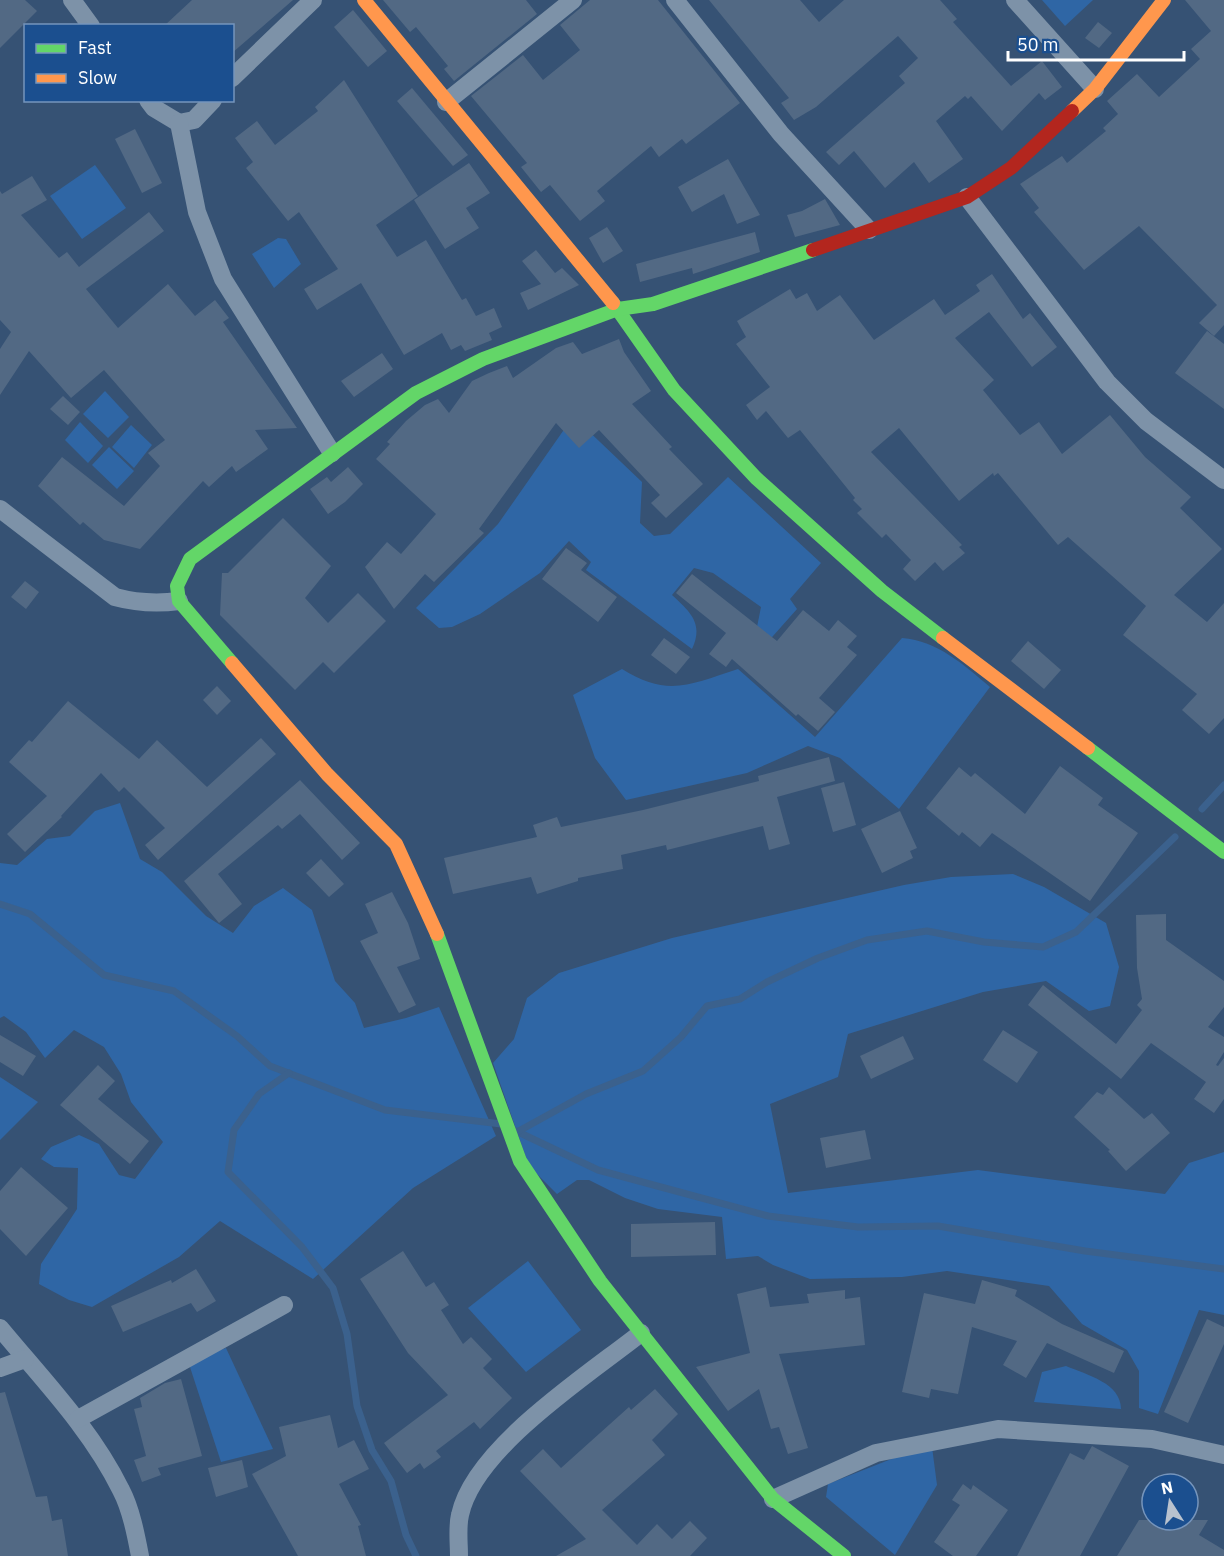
<svg xmlns="http://www.w3.org/2000/svg" width="1224" height="1556" viewBox="0 0 1224 1556" font-family="'IBM Plex Sans',sans-serif">
  <rect width="100%" height="100%" fill="#365274"/>
  <!-- green -->
  <g fill="#2f66a5">
    <polygon points="1042,0 1093,0 1065,26"/>
    <polygon points="95,165 126,208 82,239 50,196"/>
    <polygon points="278,238 286,239 301,264 274,288 252,254"/>
    <polygon points="105,391 129,417 108,438 83,414"/>
    <path d="M570,421L579,422L642,482L640,523L654,536L670,534L728,477L821,563L790,599L797,609L765,645L755,637L761,607L713,573L694,568L672,595C690,612 704,623 692,649L586,570L591,562L569,541L540,573L480,614L452,627L439,628L416,608L498,524Z"/>
    <polygon points="80,422 103,446 88,463 65,440"/>
    <polygon points="131,425 152,445 134,468 112,447"/>
    <polygon points="109,447 134,471 117,489 92,465"/>
    <path d="M902,638C938,641 964,665 990,687L899,809L840,758L808,746L747,773L626,800L595,758L573,695L622,669C668,698 691,684 738,669L815,737Z"/>
    <polygon points="120,803 140,859 162,872 206,916 233,933 254,906 283,888 312,910 335,981 355,1003 364,1028 406,1018 439,1007 496,1136 413,1188 313,1279 220,1221 179,1257 92,1307 69,1300 39,1284 41,1264 77,1209 78,1168 54,1167 41,1159 51,1147 79,1135 99,1144 119,1175 135,1179 163,1142 131,1102 121,1074 104,1047 74,1030 45,1058 26,1032 4,1016 0,1018 0,863 17,865 47,839 70,836 95,811"/>
    <polygon points="1013,874 1044,887 1106,923 1119,967 1110,1006 1089,1011 1046,981 983,992 848,1034 838,1077 770,1104 788,1193 978,1170 1165,1194 1189,1163 1224,1152 1224,1315 1199,1310 1158,1414 1139,1408 1139,1371 1127,1350 1082,1324 1049,1286 947,1271 902,1277 810,1279 773,1265 758,1256 726,1259 722,1217 658,1209 625,1198 589,1180 577,1180 557,1194 529,1166 493,1063 514,1039 527,998 559,973 672,938 904,885 951,877"/>
    <polygon points="0,1077 38,1102 0,1140"/>
    <polygon points="528,1261 581,1330 526,1372 468,1308"/>
    <polygon points="226,1348 273,1449 221,1462 188,1361"/>
    <path d="M1066,1366C1087,1375 1121,1383 1121,1409L1034,1402L1042,1372Z"/>
    <polygon points="932,1447 937,1485 895,1555 826,1497 828,1484 904,1454"/>
  </g>
  <g fill="none" stroke-linecap="round" stroke-linejoin="round">
    <!-- stream -->
    <g stroke="#3b618d" stroke-width="7">
      <polyline points="1202,809 1224,785"/>
      <polyline points="0,904 30,914 104,975 174,991 237,1036 270,1066 385,1110 501,1124"/>
      <polyline points="289,1073 259,1094 234,1130 228,1172 302,1247 333,1288 347,1334 357,1406 372,1450 391,1481 406,1535 416,1556"/>
      <polyline points="516,1131 598,1170 768,1216 858,1227 938,1226 1085,1251 1224,1269"/>
      <polyline points="517,1132 586,1094 643,1071 681,1037 707,1006 740,999 767,982 818,958 867,940 927,931 984,942 1043,947 1076,932 1175,837"/>
    </g>
  </g>
  <!-- building -->
  <g fill="#526984">
    <polygon points="0,0 25,0 37,11 0,48"/>
    <polygon points="192,0 293,0 232,53 232,26 164,26"/>
    <polygon points="383,0 526,0 537,14 454,81 444,69 448,66 416,27 410,32"/>
    <polygon points="590,0 658,0 740,103 686,144 682,139 659,157 651,146 597,191 605,201 580,221 550,185 541,192 521,167 527,163 471,96 523,55 543,80 580,50 560,25"/>
    <polygon points="709,0 800,0 819,22 844,0 940,0 957,19 953,22 1011,86 1042,61 1062,87 1045,100 1039,93 1002,131 971,96 968,99 965,96 936,121 963,159 929,183 914,162 885,188 854,151 839,165 826,152 905,83 899,76 918,58 898,36 816,107 794,120 781,103 789,98"/>
    <polygon points="1185,0 1224,0 1224,325 1214,336 1199,323 1217,305 1139,226 1084,270 1034,212 1039,208 1020,184 1062,156 1067,163 1106,131 1103,128 1118,114 1107,101 1137,74 1159,97 1200,59 1191,49 1211,31"/>
    <polygon points="353,10 387,51 368,67 334,27"/>
    <polygon points="1098,22 1112,33 1099,48 1085,38"/>
    <polygon points="344,80 418,196 376,225 397,257 426,240 462,300 466,298 476,316 494,308 502,327 489,333 492,340 465,351 461,345 451,350 442,333 404,355 361,283 317,310 304,289 338,269 299,212 288,221 246,168 253,162 235,138 257,121 275,145 318,111 315,107"/>
    <polygon points="412,88 468,155 453,166 397,101"/>
    <polygon points="135,129 162,183 142,193 115,139"/>
    <polygon points="728,159 760,215 737,224 724,194 692,212 678,187"/>
    <polygon points="469,163 490,193 466,208 479,228 445,249 414,200"/>
    <polygon points="32,176 47,200 21,215 59,258 67,252 79,267 149,212 164,231 86,289 118,328 168,284 195,316 215,300 229,318 223,322 297,428 255,430 268,449 236,472 232,466 209,487 203,481 140,549 104,540 83,522 80,525 38,486 62,457 124,506 160,466 148,453 165,440 104,370 71,398 29,351 0,395 0,349 11,332 0,320 0,191 2,194"/>
    <polygon points="825,199 840,225 795,237 787,215 802,211"/>
    <polygon points="607,227 623,251 603,263 589,238"/>
    <polygon points="755,232 760,252 693,274 692,268 640,282 636,264"/>
    <polygon points="536,250 555,273 562,268 579,285 528,310 520,293 541,284 522,261"/>
    <polygon points="992,274 1023,319 1030,313 1057,347 1032,367 989,312 955,338 994,380 983,390 1020,435 1039,422 1062,454 1110,415 1145,457 1191,497 1180,508 1222,549 1174,595 1207,622 1224,603 1224,718 1209,734 1182,710 1197,694 1123,635 1146,606 1068,537 1058,545 998,473 994,476 993,473 959,501 899,428 871,452 962,545 959,547 965,553 943,571 935,562 915,581 903,569 911,560 886,534 882,538 857,513 862,509 853,500 855,498 800,430 788,438 766,411 757,420 746,405 770,387 736,344 746,337 737,321 780,295 790,289 796,299 807,293 817,311 840,295 874,340 934,299 945,315 980,291 976,285"/>
    <polygon points="1207,331 1224,344 1224,409 1175,373"/>
    <polygon points="619,339 624,352 651,391 632,404 672,447 669,449 703,484 666,518 651,503 660,495 599,430 579,448 556,423 479,529 484,533 434,582 425,574 394,609 365,567 387,542 401,554 436,514 376,459 390,444 387,442 406,421 425,405 438,399 449,413 472,381 489,373 507,366 513,378 556,348 573,342 582,354"/>
    <polygon points="382,353 393,369 354,397 341,381"/>
    <polygon points="63,396 80,412 68,425 50,409"/>
    <polygon points="348,467 363,484 345,502 328,514 310,489 327,477 331,482"/>
    <polygon points="283,518 331,566 305,598 328,623 358,593 386,621 334,673 323,662 295,690 220,615 222,573 228,573"/>
    <polygon points="566,548 587,563 581,570 617,597 598,622 542,579"/>
    <polygon points="692,574 777,641 803,610 829,631 838,620 857,636 847,647 857,655 819,698 835,712 818,731 798,714 796,716 732,659 726,667 709,654 726,633 676,593"/>
    <polygon points="25,581 39,592 26,609 11,597"/>
    <polygon points="664,638 690,657 676,674 651,655"/>
    <polygon points="1028,641 1061,670 1044,689 1011,661"/>
    <polygon points="217,686 231,701 217,715 203,700"/>
    <polygon points="68,701 139,759 157,740 207,787 261,738 276,754 158,860 145,845 165,828 124,787 119,792 101,773 61,816 62,817 25,852 7,834 47,796 9,762 29,740 32,742"/>
    <polygon points="829,757 835,781 777,797 790,844 769,850 763,826 667,850 666,845 621,855 623,869 578,878 578,881 537,894 531,877 453,894 444,858 537,837 533,825 557,817 561,827 643,810 759,781 758,776"/>
    <polygon points="1060,766 1103,798 1098,805 1138,833 1090,901 992,833 980,847 962,832 959,836 926,808 959,767 971,777 975,773 1025,814"/>
    <polygon points="300,780 360,843 342,860 300,814 282,829 278,825 218,874 242,904 219,923 184,881"/>
    <polygon points="844,782 856,825 833,832 821,788"/>
    <polygon points="900,811 917,848 910,851 913,858 882,873 861,829"/>
    <polygon points="321,859 344,884 329,897 306,873"/>
    <polygon points="392,892 408,923 420,959 397,967 416,1005 399,1013 360,941 378,933 365,904"/>
    <polygon points="1166,914 1166,940 1224,981 1224,1007 1208,1027 1224,1037 1224,1052 1216,1065 1218,1066 1224,1058 1224,1099 1214,1113 1194,1099 1206,1082 1151,1043 1121,1079 1028,1005 1043,985 1116,1044 1142,1010 1137,1005 1142,999 1137,968 1136,915"/>
    <polygon points="1003,1030 1038,1052 1017,1083 983,1060"/>
    <polygon points="0,1035 36,1056 23,1076 0,1062"/>
    <polygon points="903,1036 914,1059 871,1079 860,1056"/>
    <polygon points="98,1065 115,1081 98,1099 149,1141 130,1164 60,1105"/>
    <polygon points="1109,1087 1144,1119 1152,1113 1170,1133 1126,1171 1108,1151 1110,1150 1074,1117 1097,1092 1103,1095"/>
    <polygon points="865,1130 871,1159 826,1168 820,1138"/>
    <polygon points="21,1167 68,1208 26,1256 0,1229 0,1191"/>
    <polygon points="715,1222 716,1255 631,1257 631,1224"/>
    <polygon points="403,1251 426,1287 434,1282 449,1305 441,1310 463,1344 471,1337 492,1359 483,1368 512,1398 480,1429 474,1422 436,1451 441,1457 424,1469 420,1463 407,1473 384,1443 448,1395 408,1353 360,1279"/>
    <polygon points="196,1269 216,1301 197,1312 191,1303 123,1332 111,1306 171,1280 172,1283"/>
    <polygon points="982,1280 1017,1290 1015,1296 1062,1324 1124,1351 1114,1373 1047,1343 1026,1378 1003,1365 1017,1341 972,1327 958,1394 931,1389 929,1398 902,1392 924,1293 975,1304"/>
    <polygon points="766,1287 770,1307 809,1303 807,1294 845,1290 845,1299 860,1297 865,1345 779,1354 808,1448 788,1454 779,1427 771,1429 759,1389 728,1411 696,1367 750,1353 737,1294"/>
    <polygon points="1207,1319 1224,1327 1224,1344 1188,1423 1164,1412"/>
    <polygon points="181,1379 202,1456 158,1468 161,1475 142,1482 134,1460 146,1456 134,1409 142,1407 140,1398 165,1383"/>
    <polygon points="655,1389 678,1414 652,1440 665,1455 602,1510 637,1545 657,1524 672,1539 690,1521 707,1538 690,1556 556,1556 586,1539 520,1471 543,1449 561,1468 629,1407 631,1410"/>
    <polygon points="5,1392 36,1497 47,1496 52,1521 62,1519 68,1556 0,1556 0,1393"/>
    <polygon points="330,1415 338,1448 354,1440 369,1469 339,1484 361,1525 358,1526 366,1556 298,1556 252,1474 286,1456 279,1427"/>
    <polygon points="1092,1446 1129,1466 1080,1556 1017,1556 1070,1453 1084,1460"/>
    <polygon points="242,1460 248,1487 216,1497 208,1468"/>
    <polygon points="963,1484 971,1490 973,1485 1008,1510 976,1556 953,1556 934,1542 960,1505 952,1500"/>
    <polygon points="1139,1520 1208,1520 1199,1535 1224,1550 1224,1556 1117,1556"/>
  </g>
  <g fill="none" stroke-linecap="round" stroke-linejoin="round">
    <!-- street -->
    <g stroke="#7d92a8" stroke-width="18">
      <polyline points="72,0 91,26"/>
      <polyline points="675,0 781,134 869,230"/>
      <polyline points="1015,0 1095,89"/>
      <polyline points="232,78 313,0"/>
      <polyline points="148,100 154,108 179,123 194,120 213,100"/>
      <polyline points="446,102 573,0"/>
      <polyline points="179,123 197,212 223,279 332,453"/>
      <polyline points="967,197 1107,382 1146,421 1224,480"/>
      <path d="M0,509L115,597C137,603 156,604 179,601"/>
      <path d="M0,1328C43,1380 91,1429 121,1490C131,1509 136,1535 140,1556"/>
      <polyline points="0,1368 25,1359"/>
      <polyline points="78,1419 284,1305"/>
      <polyline points="773,1499 876,1453 998,1429 1152,1439 1224,1455"/>
      <path d="M459,1556C459,1543 457,1527 460,1515C474,1448 588,1375 641,1333"/>
    </g>
    <!-- fast -->
    <g stroke="#63d668" stroke-width="14">
      <polyline points="613,303 674,390 756,478 882,591 943,638"/>
      <polyline points="232,663 179,601 177,586 190,559 416,393 483,359 618,309 653,304 813,250"/>
      <polyline points="1088,748 1224,852"/>
      <polyline points="437,934 520,1161 600,1281 773,1499 844,1556"/>
    </g>
    <!-- slow -->
    <g stroke="#ff974d" stroke-width="14">
      <polyline points="364,0 613,303"/>
      <polyline points="1072,111 1095,89 1164,0"/>
      <polyline points="943,638 1088,748"/>
      <polyline points="232,663 327,774 396,844 437,934"/>
    </g>
    <!-- jam -->
    <polyline stroke="#b3261e" stroke-width="14" points="813,250 967,197 1011,168 1072,111"/>
  </g>
  <!-- legend -->
  <rect x="24" y="24" width="210" height="78" fill="#1b4f8f" stroke="#7695bc" stroke-width="1.5"/>
  <rect x="36" y="44" width="30" height="9" fill="#63d668" stroke="#7695bc" stroke-width="1.5"/>
  <text x="78" y="54" font-size="18" fill="#ffffff">Fast</text>
  <rect x="36" y="74" width="30" height="9" fill="#ff974d" stroke="#7695bc" stroke-width="1.5"/>
  <text x="78" y="84" font-size="18" fill="#ffffff">Slow</text>
  <!-- north arrow -->
  <g transform="translate(1170 1502) rotate(348)"><circle r="28" fill="#1b4f8f" stroke="#7695bc" stroke-width="1.5"/>
  <path d="M0-4.5L10 22L0 15L-10 22Z" fill="#b9c2ce"/>
  <text y="-9" font-size="16" font-weight="bold" text-anchor="middle" fill="#ffffff">N</text>
  </g>
  <!-- scale -->
  <path d="M1008 51v9h176v-9" fill="none" stroke="#ffffff" stroke-width="3"/>
  <text x="1017" y="51" font-size="18" fill="#ffffff" stroke="#1b4f8f" stroke-width="4.5" paint-order="stroke">50 m</text>
</svg>
